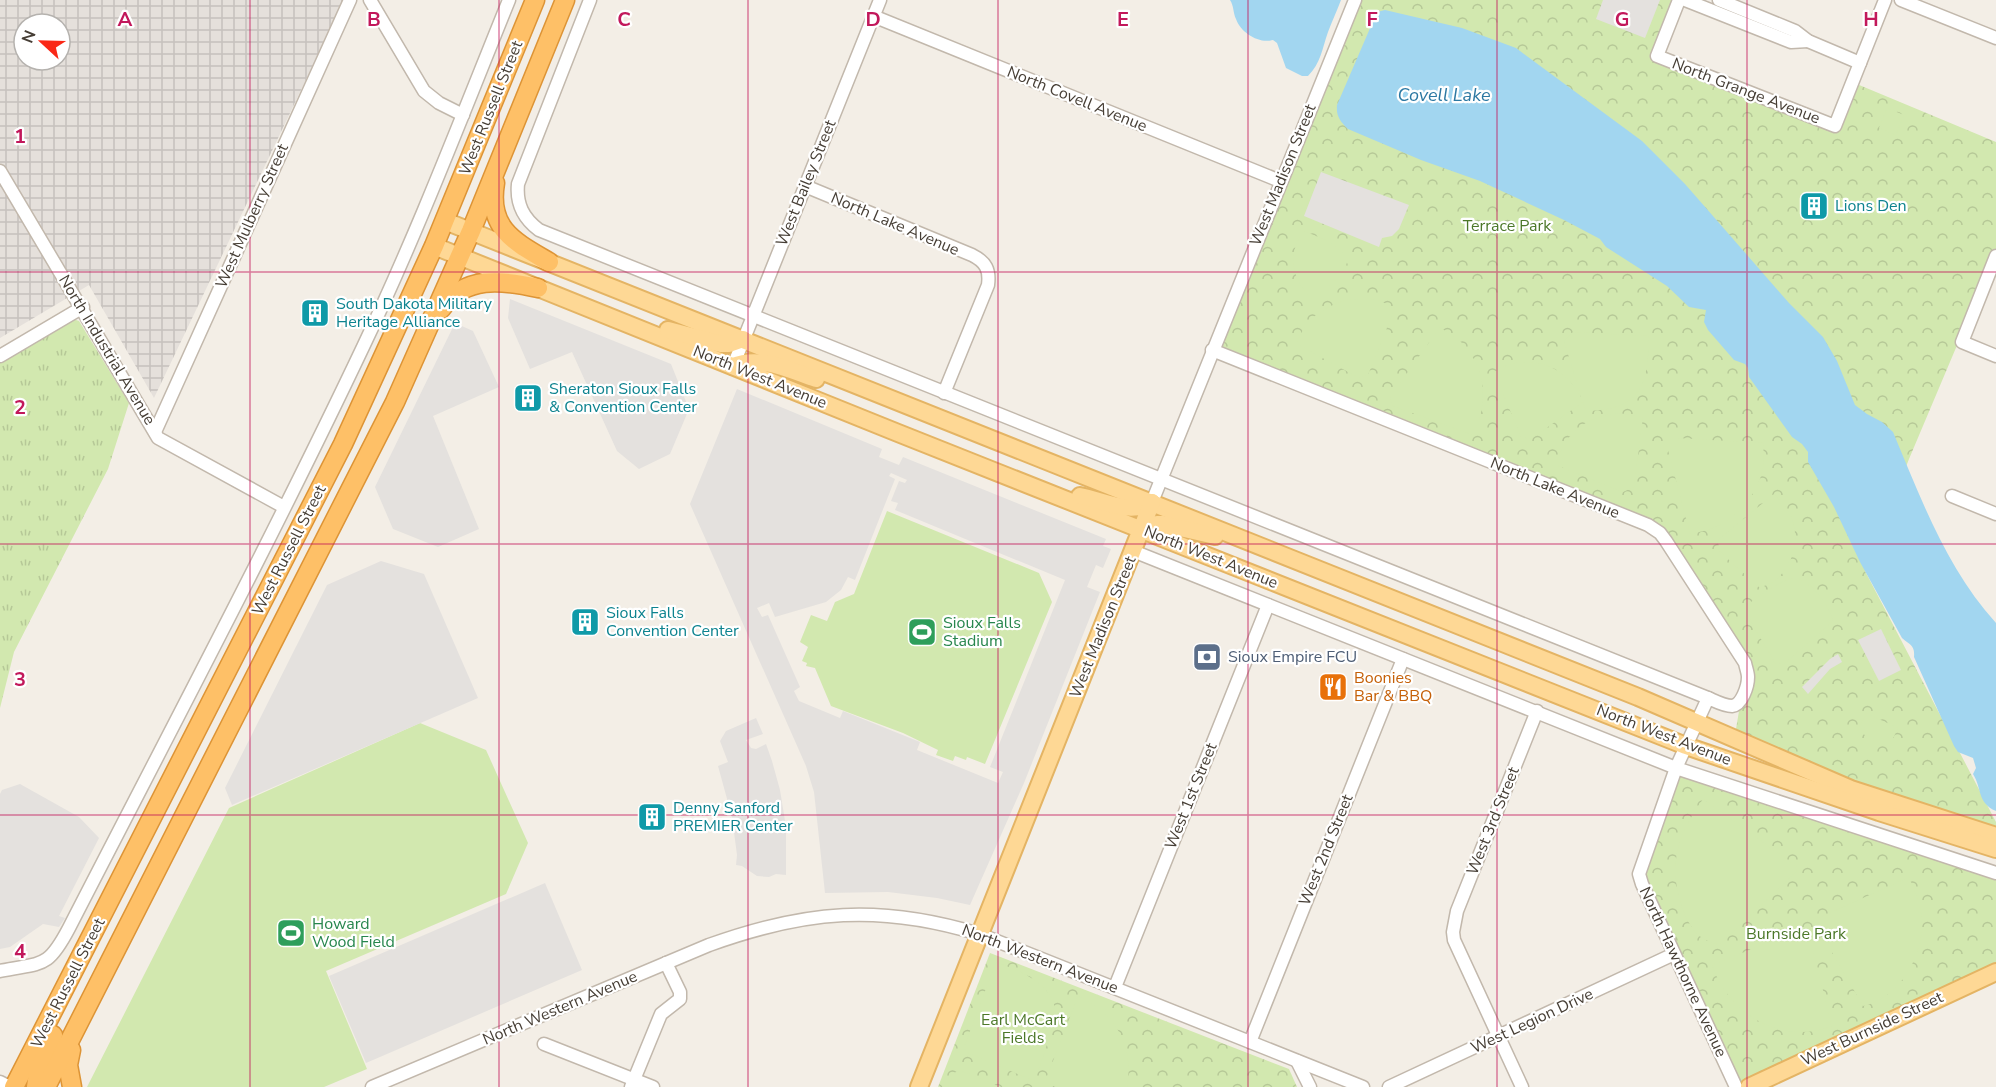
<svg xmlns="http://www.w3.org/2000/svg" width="1996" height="1087" viewBox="0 0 1996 1087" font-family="'Nunito Sans',sans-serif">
  <defs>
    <pattern id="industrial-grid" width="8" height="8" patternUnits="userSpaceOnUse" patternTransform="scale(1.5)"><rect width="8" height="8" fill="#e5e0db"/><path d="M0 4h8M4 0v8" fill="none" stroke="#c6c1bd"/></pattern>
    <pattern id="grass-tufts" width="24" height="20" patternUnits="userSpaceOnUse" patternTransform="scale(1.5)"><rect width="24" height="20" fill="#d2e8af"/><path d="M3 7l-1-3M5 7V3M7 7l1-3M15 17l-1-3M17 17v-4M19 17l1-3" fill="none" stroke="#b6c897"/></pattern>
    <pattern id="park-crowns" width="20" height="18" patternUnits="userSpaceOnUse" patternTransform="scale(1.5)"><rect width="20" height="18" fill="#d2e8af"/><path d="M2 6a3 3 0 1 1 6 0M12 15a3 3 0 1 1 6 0" fill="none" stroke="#b6c897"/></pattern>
  </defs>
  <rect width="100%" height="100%" fill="#f3eee6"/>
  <!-- industrial -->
  <path fill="url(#industrial-grid)" fill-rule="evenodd" d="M0,0H344L154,398L89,285L0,338ZM24,24H60V60H24Z"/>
  <!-- grass -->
  <polygon fill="url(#grass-tufts)" points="73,319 79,321 129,403 108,469 14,652 0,708 0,363"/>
  <!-- park -->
  <g fill="url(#park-crowns)">
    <polygon points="1353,0 1679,0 1657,56 1834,126 1852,82 1996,142 1996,253 1909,459 1865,571 1996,822 1996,826 1924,805 1851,780 1736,729 1741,699 1748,677 1654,528 1212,350"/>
    <polygon points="1676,768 1996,873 1996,972 1736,1087 1642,884"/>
    <polygon points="990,953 1289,1069 1297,1087 938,1087"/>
  </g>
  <!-- pitch -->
  <g fill="#d2e8af">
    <polygon points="1887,108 1904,115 1896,135 1879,128"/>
    <path d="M1304,231L1328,241L1348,257C1347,275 1325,289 1312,299C1292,280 1286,254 1304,231Z"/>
    <path d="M1351,299L1378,300L1395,308L1368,375L1359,378L1297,344C1304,318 1326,305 1351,299Z"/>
    <path d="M1440,327C1449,334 1463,341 1469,351C1487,377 1487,408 1473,435L1393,406L1390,397Z"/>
    <path d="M1573,332L1649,336C1648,386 1641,410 1586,411L1583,402L1531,439L1521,437L1494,372C1518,356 1550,359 1570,381C1574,386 1578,392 1581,397L1564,341Z"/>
    <path d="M1619,413L1643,417L1634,487L1623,492L1556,465C1565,432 1585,417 1619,413Z"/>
    <path d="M1677,438L1763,443C1764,453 1764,462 1762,472C1757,495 1735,519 1713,528C1706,531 1697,532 1690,534L1668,450Z"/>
    <path d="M1774,494C1779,500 1786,506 1789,512C1801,534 1795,562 1777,579C1772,583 1765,585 1760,588L1718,550L1719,539Z"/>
    <polygon points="887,511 1039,573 1052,602 985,764 967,757 966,760 955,756 953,761 936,755 938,750 903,733 831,706 815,668 806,666 807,663 802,661 808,647 800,642 811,615 827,621 835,602 854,594"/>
    <path d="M1795,578C1814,584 1828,603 1833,621L1784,664L1775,663L1751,622L1747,605C1762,594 1777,582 1795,578Z"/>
    <polygon points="1866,713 1898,728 1889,747 1857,731"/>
    <polygon points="420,723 486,750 528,843 506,894 326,971 367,1069 324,1087 87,1087 229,808"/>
    <path d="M1703,799L1796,866L1797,871L1719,945C1711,942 1701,939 1695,932C1679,911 1672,878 1677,853C1681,833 1692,815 1703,799Z"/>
    <path d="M1909,877C1914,889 1919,901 1921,913C1927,951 1901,998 1863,1006L1817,926L1819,918Z"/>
    <path d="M1804,928L1808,930L1832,1026C1782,1046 1728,1014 1712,965Z"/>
    <path d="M996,962C1017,970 1053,983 1055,1010C1056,1020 1051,1031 1048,1041C1044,1054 1040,1068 1034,1081L966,1052L964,1047Z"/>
    <path d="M1078,996C1116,1014 1134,1045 1127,1087H1056L1048,1084L1046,1079Z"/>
    <polygon points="960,1070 1000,1087 948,1087 954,1073"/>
  </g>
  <!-- parking -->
  <g fill="#e4e1de" fill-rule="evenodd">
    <polygon points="1603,0 1660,0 1645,38 1596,19"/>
    <polygon points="1321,172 1409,205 1399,229 1392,236 1382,238 1379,247 1304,216"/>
    <polygon points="510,299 671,364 689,409 670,454 639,469 617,451 572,352 530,369 508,318"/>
    <polygon points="455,323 473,331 499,387 433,416 479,529 438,547 393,529 375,487"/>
    <path d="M737,389L882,449L879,457L899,465L903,457L1106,539L1103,546L1111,549L1103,568L1096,565L1087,587L1100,592L1024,783L970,905L937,898L888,892L825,893L814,792L806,766L690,504ZM891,473L907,480L905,483L899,481L891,501L898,503L895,510L1065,580L990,767L1003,772L998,783L917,750L920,742L843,711L840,718L799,701L794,691L800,687L768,615L762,617L757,608L769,603L775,617L826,602L841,590L848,577L855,580L895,479L889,476Z"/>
    <polygon points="381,561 424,574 478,698 232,805 225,788 327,585"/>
    <polygon points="1881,629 1901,670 1879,681 1858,640"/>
    <polygon points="1838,654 1842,662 1830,669 1808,694 1802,687 1830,659"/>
    <polygon points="756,718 763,734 746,740 751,748 756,749 766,744 772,761 780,790 786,827 786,875 776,874 769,877 757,876 742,866 736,865 737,855 732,817 718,766 728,762 720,741 726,731"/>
    <polygon points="20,784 79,817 99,838 59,916 65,918 59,927 43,924 10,947 0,949 0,794 2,790"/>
    <polygon points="545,883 582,970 366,1063 329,976"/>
  </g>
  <!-- water -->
  <g fill="#a2d6f0">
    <path d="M1230,0H1341C1337,11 1332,21 1328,32C1322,49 1321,63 1308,76H1302L1286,68L1277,43L1273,40C1259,44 1241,33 1236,19C1233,13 1234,6 1230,0Z"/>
    <path d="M1385,10L1462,28L1516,48L1642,141L1685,184L1789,303L1823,337L1837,361L1855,405L1867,414L1882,422L1893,432C1921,499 1947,569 1996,623V811C1977,803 1982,788 1973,774L1976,768L1973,758L1958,752L1954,746L1914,657C1915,645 1910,645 1902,638L1860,562L1834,507L1808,462V452L1802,444L1792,437L1749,377L1748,368L1745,364L1734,360L1708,330L1704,322L1706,310L1689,307L1667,286L1606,247L1600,239L1564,220L1480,181L1421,160L1348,129C1340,121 1336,116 1337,105L1377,12Z"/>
  </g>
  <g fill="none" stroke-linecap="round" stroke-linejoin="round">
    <!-- minor casing -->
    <g stroke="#c2b8ac" stroke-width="15">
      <g id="minor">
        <polyline points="370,0 424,91 439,103 463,115"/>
        <path d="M590,0L518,184C516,204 523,218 539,230L1708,698"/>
        <polyline points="1679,0 1657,56 1835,126 1885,0"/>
        <polyline points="1685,0 1791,42 1808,41"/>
        <polyline points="1719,0 1795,31 1808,41 1860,63"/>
        <polyline points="1901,0 1996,38"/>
        <polyline points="873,16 1280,181"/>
        <polyline points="0,171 158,438 284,507"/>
        <path d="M805,186L972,255C986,262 990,270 988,285L944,393"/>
        <polyline points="1996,256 1962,342 1996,356"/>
        <path d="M1212,350L1648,525L1660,533L1666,541L1745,663C1746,668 1748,673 1748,677C1748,686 1742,705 1732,706C1724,706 1715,701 1708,698L1676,768L1639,874L1642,884L1736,1087"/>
        <polyline points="0,356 83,307"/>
        <polyline points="733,366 880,0"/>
        <polyline points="155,432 350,0"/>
        <polyline points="1952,496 1996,514"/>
        <polyline points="1152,502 1355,0"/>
        <polyline points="1133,551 1676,768 1996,873"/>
        <path d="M0,971C42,962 47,970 69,928C168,735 270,543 363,347C417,234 462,116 509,0"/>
        <polyline points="1115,987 1268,605"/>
        <polyline points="1250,1042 1403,659"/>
        <polyline points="544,1044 653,1087"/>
        <polyline points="1297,1061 1310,1087"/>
        <polyline points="0,1082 10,1087"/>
        <path d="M372,1087L709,945C806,910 880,904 979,934L1363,1087"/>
        <polyline points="631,1087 661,1014 680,999 680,992 666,963"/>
        <polyline points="1389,1087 1674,954"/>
        <polyline points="1522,1087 1454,940 1453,932 1457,911 1537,711"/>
      </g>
    </g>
    <!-- major casing -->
    <g stroke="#e4b464" stroke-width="20">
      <g id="major">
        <polyline points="445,221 1638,697 1851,789 1996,836"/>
        <polyline points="434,246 898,433 1686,746 1879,812 1996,849"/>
        <polyline points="668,330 721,344 729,344 743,339"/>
        <path d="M733,366C761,355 789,370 816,379"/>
        <path d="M1080,496C1102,500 1130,516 1152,502"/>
        <polyline points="1141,530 1157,524 1163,524 1215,536"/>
        <polyline points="919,1087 1152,502"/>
        <polyline points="1749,1087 1996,972"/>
      </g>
    </g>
    <!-- highway casing -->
    <g stroke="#dd9436" stroke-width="21">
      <g id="highway">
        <path d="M495,183C487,229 515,242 549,262"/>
        <path d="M441,309C465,275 502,280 538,288"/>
        <polyline points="71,1050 68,1065 72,1087"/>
        <polyline points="14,1087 343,444 434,246 535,0"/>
        <polyline points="36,1087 38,1073 53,1035"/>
        <polyline points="46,1087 395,402 471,231 565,0"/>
      </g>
    </g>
    <!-- minor -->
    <use href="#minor" stroke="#fff" stroke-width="12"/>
    <!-- major -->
    <use href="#major" stroke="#fed895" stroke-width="16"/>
    <!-- highway -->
    <use href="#highway" stroke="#fec067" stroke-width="18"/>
  </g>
  <!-- grid -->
  <path fill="none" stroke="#c2185b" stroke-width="1.5" stroke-opacity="0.55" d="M250,0V1087M499,0V1087M748,0V1087M998,0V1087M1248,0V1087M1497,0V1087M1747,0V1087M0,272H1996M0,544H1996M0,815H1996"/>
  <!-- icons -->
  <defs>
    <g id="building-square" transform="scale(1.5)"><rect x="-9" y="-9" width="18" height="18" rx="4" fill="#0f9aa8" stroke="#fff"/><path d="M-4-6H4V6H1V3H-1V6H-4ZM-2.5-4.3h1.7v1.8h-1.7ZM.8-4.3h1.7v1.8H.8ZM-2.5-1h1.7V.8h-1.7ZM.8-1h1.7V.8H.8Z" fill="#fff"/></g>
    <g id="stadium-square" transform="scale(1.5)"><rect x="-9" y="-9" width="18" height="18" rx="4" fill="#2e9e5b" stroke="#fff"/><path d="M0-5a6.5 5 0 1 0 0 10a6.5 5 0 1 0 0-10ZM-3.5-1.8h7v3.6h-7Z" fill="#fff"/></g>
    <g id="bank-square" transform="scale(1.5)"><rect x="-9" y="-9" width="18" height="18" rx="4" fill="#5c6f8a" stroke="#fff"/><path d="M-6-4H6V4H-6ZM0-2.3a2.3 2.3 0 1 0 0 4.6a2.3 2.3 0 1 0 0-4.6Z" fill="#fff"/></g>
    <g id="restaurant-square" transform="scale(1.5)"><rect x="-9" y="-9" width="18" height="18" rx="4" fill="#e8710a" stroke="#fff"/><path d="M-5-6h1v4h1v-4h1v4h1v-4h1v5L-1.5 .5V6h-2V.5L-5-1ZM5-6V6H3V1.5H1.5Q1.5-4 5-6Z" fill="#fff"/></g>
  </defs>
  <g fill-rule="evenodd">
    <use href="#building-square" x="1814" y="206"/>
    <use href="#building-square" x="315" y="313"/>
    <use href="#building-square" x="528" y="398"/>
    <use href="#building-square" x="585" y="622"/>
    <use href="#stadium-square" x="922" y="632"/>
    <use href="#bank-square" x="1207" y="657"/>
    <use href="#restaurant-square" x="1333" y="687"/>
    <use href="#building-square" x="652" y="817"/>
    <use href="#stadium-square" x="291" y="933"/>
  </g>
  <g text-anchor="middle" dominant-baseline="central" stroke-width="4.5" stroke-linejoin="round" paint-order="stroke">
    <!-- street labels -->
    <g font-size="16" fill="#463e35" stroke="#fff">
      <text transform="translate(1746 91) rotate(21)">North Grange Avenue</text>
      <text transform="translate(1077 99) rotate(22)">North Covell Avenue</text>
      <text transform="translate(491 108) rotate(-68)">West Russell Street</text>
      <text transform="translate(1283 175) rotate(-68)">West Madison Street</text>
      <text transform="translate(806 183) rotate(-68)">West Bailey Street</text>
      <text transform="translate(252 216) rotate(-66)">West Mulberry Street</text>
      <text transform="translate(895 224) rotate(23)">North Lake Avenue</text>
      <text transform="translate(107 350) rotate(59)">North Industrial Avenue</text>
      <text transform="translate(760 377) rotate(22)">North West Avenue</text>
      <text transform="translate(1555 488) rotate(22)">North Lake Avenue</text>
      <text transform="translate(289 550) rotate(-63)">West Russell Street</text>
      <text transform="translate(1211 557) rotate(22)">North West Avenue</text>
      <text transform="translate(1103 627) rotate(-68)">West Madison Street</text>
      <text transform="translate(1664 735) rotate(21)">North West Avenue</text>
      <text transform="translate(1191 796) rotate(-68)">West 1st Street</text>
      <text transform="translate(1493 821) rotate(-68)">West 3rd Street</text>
      <text transform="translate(1326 850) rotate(-68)">West 2nd Street</text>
      <text transform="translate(1040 959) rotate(21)">North Western Avenue</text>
      <text transform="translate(1683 972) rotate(65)">North Hawthorne Avenue</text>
      <text transform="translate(68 983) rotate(-63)">West Russell Street</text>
      <text transform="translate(560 1008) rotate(-23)">North Western Avenue</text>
      <text transform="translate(1532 1021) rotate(-25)">West Legion Drive</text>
      <text transform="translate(1872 1029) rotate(-25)">West Burnside Street</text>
    </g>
    <!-- culture labels -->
    <g font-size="16" fill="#0d838f" stroke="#fff" text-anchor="start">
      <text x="1835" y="206">Lions Den</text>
      <text x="336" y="304">South Dakota Military<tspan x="336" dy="18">Heritage Alliance</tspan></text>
      <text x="549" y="389">Sheraton Sioux Falls<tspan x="549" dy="18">&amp; Convention Center</tspan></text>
      <text x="606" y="613">Sioux Falls<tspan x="606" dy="18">Convention Center</tspan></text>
      <text x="673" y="808">Denny Sanford<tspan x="673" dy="18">PREMIER Center</tspan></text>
    </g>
    <!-- park labels -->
    <g font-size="16" fill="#4c7829" stroke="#fff">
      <text x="1507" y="226">Terrace Park</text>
      <text x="1796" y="934">Burnside Park</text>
      <text x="1023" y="1020">Earl McCart<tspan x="1023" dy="18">Fields</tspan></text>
    </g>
    <!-- leisure labels -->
    <g font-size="16" fill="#27864d" stroke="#fff" text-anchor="start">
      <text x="943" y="623">Sioux Falls<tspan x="943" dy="18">Stadium</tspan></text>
      <text x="312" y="924">Howard<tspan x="312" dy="18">Wood Field</tspan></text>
    </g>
    <!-- service labels -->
    <g font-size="16" fill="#4e5e75" stroke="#fff" text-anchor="start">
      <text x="1228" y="657">Sioux Empire FCU</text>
    </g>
    <!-- food labels -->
    <g font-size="16" fill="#c56008" stroke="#fff" text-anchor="start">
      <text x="1354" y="678">Boonies<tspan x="1354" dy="18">Bar &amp; BBQ</tspan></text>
    </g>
    <!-- water labels -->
    <g font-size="18" font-style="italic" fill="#2c78a2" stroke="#fff">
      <text x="1444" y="95">Covell Lake</text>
    </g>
  </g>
  <g font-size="20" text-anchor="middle" font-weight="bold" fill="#c2185b" stroke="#fff" stroke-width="4.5" stroke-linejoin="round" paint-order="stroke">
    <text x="125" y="26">A</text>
    <text x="374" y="26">B</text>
    <text x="624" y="26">C</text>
    <text x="873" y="26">D</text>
    <text x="1123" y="26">E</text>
    <text x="1372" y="26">F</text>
    <text x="1622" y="26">G</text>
    <text x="1871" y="26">H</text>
    <text x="20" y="143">1</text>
    <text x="20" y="414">2</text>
    <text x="20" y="686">3</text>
    <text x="20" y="958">4</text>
  </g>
  <!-- north arrow -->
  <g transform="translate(42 42) rotate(292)"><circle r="28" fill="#ffffff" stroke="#b5b2ae" stroke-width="1.5"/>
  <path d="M0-4.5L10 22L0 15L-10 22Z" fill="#fa2817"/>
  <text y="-9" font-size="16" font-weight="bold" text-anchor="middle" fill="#463e35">N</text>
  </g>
</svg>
